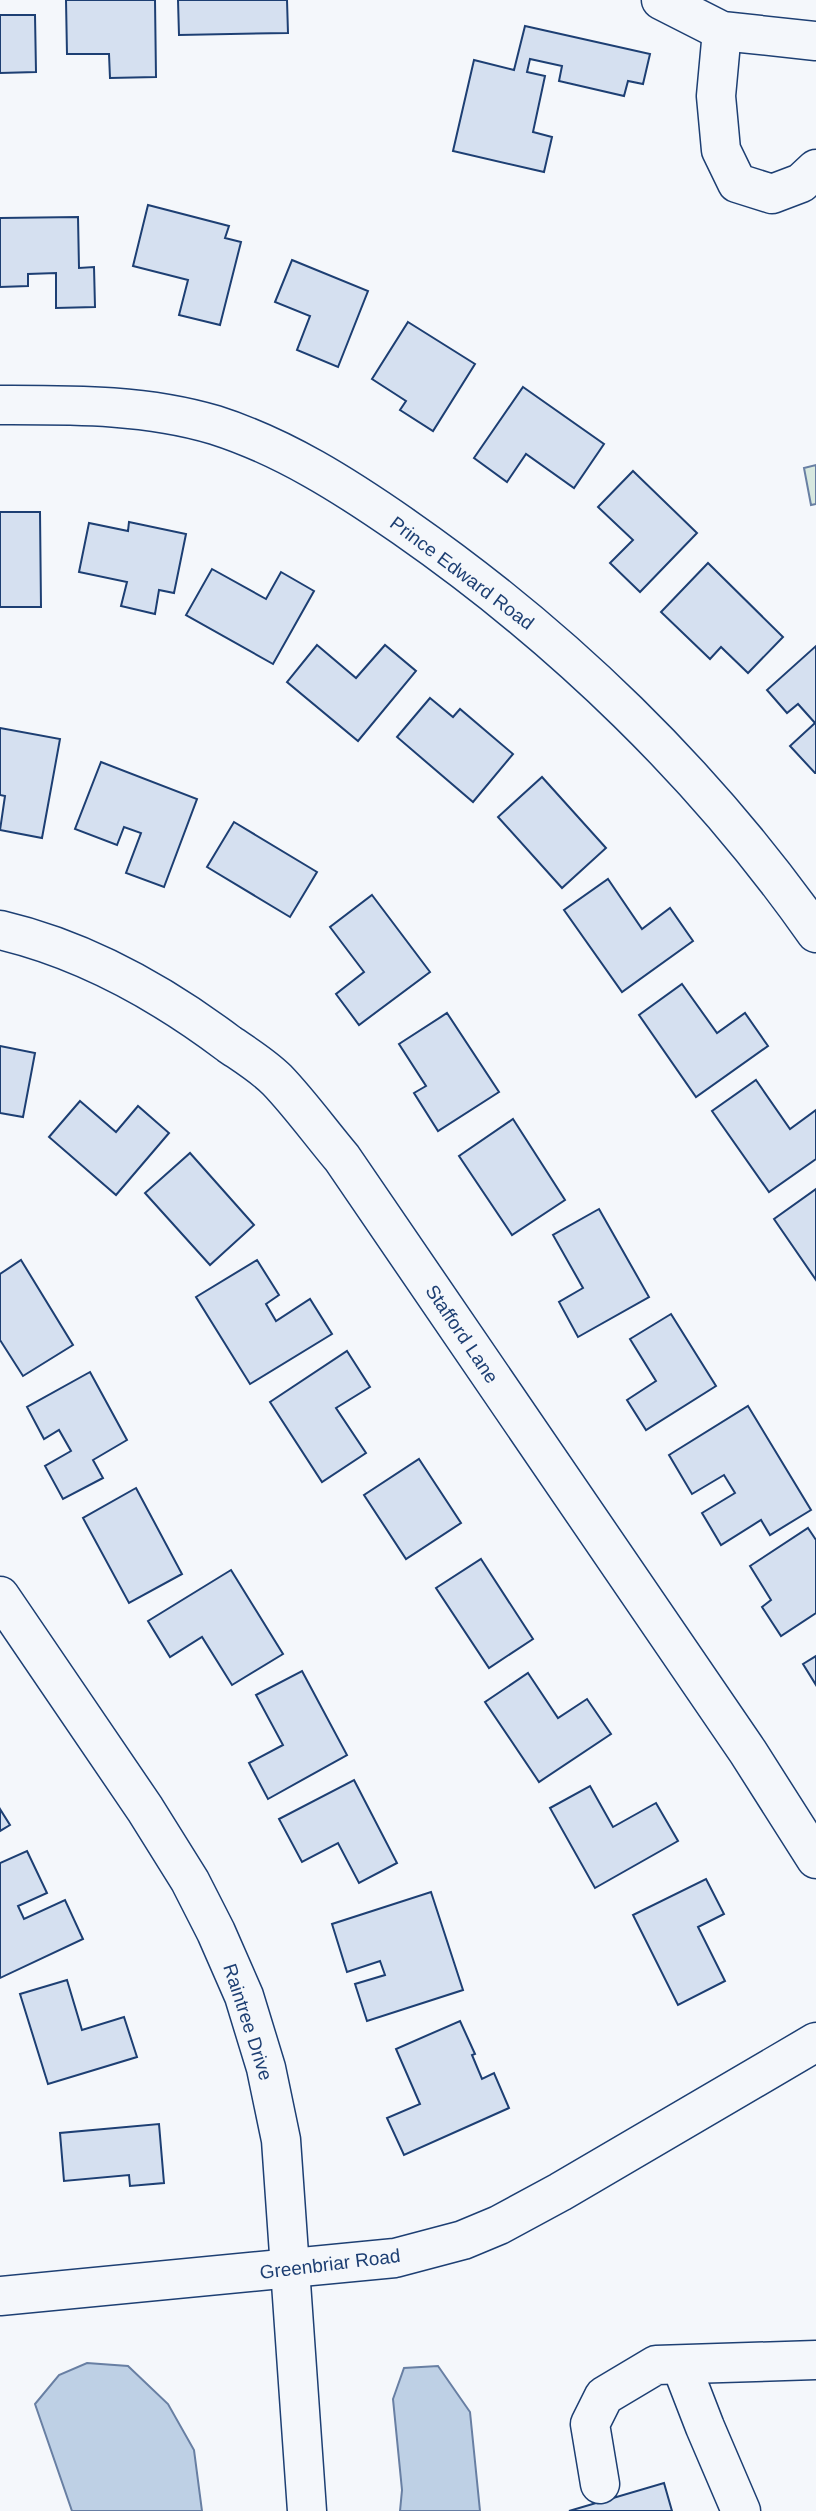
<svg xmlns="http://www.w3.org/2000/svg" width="816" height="2511" viewBox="0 0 816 2511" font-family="Arial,sans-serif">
  <rect width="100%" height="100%" fill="#f4f7fb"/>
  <!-- green -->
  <polygon fill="#d7e8df" stroke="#687fa3" stroke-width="2" points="816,465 816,504 811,505 804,468"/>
  <!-- water -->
  <g fill="#bed0e5" stroke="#687fa3" stroke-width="2">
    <polygon points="87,2363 128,2366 168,2404 194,2450 202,2511 72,2511 35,2404 59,2375"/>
    <polygon points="438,2366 470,2412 480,2511 400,2511 402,2490 393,2399 404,2368"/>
  </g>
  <!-- building -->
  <g fill="#d5e0f0" stroke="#1d3f73" stroke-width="2">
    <polygon points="66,0 155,0 156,77 110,78 109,54 67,54"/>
    <polygon points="178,0 287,0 288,33 179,35"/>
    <polygon points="0,15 35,15 36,72 0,73"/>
    <polygon points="525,26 650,54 643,84 628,81 624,96 559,81 562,66 530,59 527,72 545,76 533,132 552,137 544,172 453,151 474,60 514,70"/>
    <polygon points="148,205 229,226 225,238 241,242 220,325 179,315 188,280 133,266"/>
    <polygon points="78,217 79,268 94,267 95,307 56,308 56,273 28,274 28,286 0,287 0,218"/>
    <polygon points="292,260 368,291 338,367 297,350 310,316 275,302"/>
    <polygon points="408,322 475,364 433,431 400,410 406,401 372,379"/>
    <polygon points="523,387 604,444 574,488 526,454 507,482 474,458"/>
    <polygon points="633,471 697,533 640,592 610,563 633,540 598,507"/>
    <polygon points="0,512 40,512 41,607 0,607"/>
    <polygon points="129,522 186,534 174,593 159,590 155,614 121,606 127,582 79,572 89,523 128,531"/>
    <polygon points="708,563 783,637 748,673 721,647 710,659 661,612"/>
    <polygon points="212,569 266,599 281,572 314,591 273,664 186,615"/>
    <polygon points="317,645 356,678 385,645 416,671 358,741 287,682"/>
    <polygon points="816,646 816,773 815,773 790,746 815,723 798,704 787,713 767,690"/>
    <polygon points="430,698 453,717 460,709 513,754 473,802 397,737"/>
    <polygon points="0,728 60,739 42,838 0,830 5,796 0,795"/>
    <polygon points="101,762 197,799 164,887 126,873 141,833 124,827 117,845 75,829"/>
    <polygon points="542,777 606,848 562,888 498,817"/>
    <polygon points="234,822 317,872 290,917 207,867"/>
    <polygon points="608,879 642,929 670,908 693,941 622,992 564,910"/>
    <polygon points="372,895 430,972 359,1025 336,994 364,972 330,927"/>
    <polygon points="682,984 717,1033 745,1013 768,1046 696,1097 639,1015"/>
    <polygon points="447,1013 499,1092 438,1131 414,1093 426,1086 399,1044"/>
    <polygon points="0,1046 35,1053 23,1117 0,1113"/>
    <polygon points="756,1080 790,1129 816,1110 816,1159 769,1192 712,1111"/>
    <polygon points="80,1101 116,1132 138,1106 169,1133 116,1195 49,1137"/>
    <polygon points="513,1119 565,1200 512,1235 459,1156"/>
    <polygon points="190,1153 254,1225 210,1265 145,1193"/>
    <polygon points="816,1189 816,1280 774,1219"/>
    <polygon points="599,1209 649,1297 578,1337 559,1302 583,1288 553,1235"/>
    <polygon points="21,1260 73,1345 23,1376 0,1340 0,1274"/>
    <polygon points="257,1260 279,1295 266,1304 276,1321 310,1299 332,1334 250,1384 196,1297"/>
    <polygon points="671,1314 716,1386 646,1430 627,1400 656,1381 630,1339"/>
    <polygon points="347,1351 370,1387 336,1408 366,1453 322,1482 270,1402"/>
    <polygon points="90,1372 127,1440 93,1460 103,1478 63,1499 45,1466 71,1451 59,1430 44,1439 27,1407"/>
    <polygon points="748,1406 811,1510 770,1535 761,1520 721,1545 702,1513 735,1493 724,1475 692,1494 669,1455"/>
    <polygon points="419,1459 461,1523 406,1559 364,1495"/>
    <polygon points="136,1488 182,1574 129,1603 83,1518"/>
    <polygon points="808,1528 816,1540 816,1613 781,1636 762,1607 771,1600 750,1566"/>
    <polygon points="481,1559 533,1639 489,1668 436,1588"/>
    <polygon points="231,1570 283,1654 232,1685 202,1637 170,1657 148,1621"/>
    <polygon points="816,1656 816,1685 803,1664"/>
    <polygon points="302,1671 347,1755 268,1799 249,1763 283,1745 256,1695"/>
    <polygon points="528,1673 558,1718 587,1699 611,1734 539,1782 485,1702"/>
    <polygon points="354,1780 397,1863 359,1883 338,1843 302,1862 279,1819"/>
    <polygon points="590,1786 613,1827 656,1803 678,1841 595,1888 550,1808"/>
    <polygon points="0,1809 10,1825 0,1831"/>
    <polygon points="27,1851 47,1893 18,1906 24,1919 65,1900 83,1939 0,1978 0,1863"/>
    <polygon points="706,1879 724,1914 698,1927 725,1981 678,2005 633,1915"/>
    <polygon points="431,1892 463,1990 367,2021 355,1984 385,1975 380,1961 347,1972 332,1924"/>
    <polygon points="67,1980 82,2030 124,2017 137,2057 48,2084 20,1994"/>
    <polygon points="460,2021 475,2054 472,2055 482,2079 494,2073 509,2108 404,2155 387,2118 420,2104 396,2049"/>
    <polygon points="159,2124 164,2183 130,2186 129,2175 64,2181 60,2133"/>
    <polygon points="664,2483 672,2511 569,2511"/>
  </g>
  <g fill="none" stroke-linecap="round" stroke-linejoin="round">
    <!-- minor casing -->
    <g stroke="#1d3f73" stroke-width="41">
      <g id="minor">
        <polyline points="661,0 722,31 816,41"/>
        <polyline points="722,31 716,96 721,150 737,183 772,194 801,183 816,169"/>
        <path d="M0,405C72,405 145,404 215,425C284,447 345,486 404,527C562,637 705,775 816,933"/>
        <path d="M0,930C85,950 160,992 229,1044C245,1055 263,1066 277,1080C300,1104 320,1132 342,1158L748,1752L816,1859"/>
        <polyline points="0,1596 145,1809 190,1881 216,1932 244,1996 266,2068 281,2140 307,2511"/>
        <polyline points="0,2296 395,2258 463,2240 499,2225 560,2192 816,2042"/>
        <polyline points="681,2365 705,2427 741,2511"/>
        <polyline points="600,2484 590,2424 604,2396 656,2365 816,2360"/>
      </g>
    </g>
    <!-- minor -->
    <use href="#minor" stroke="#f4f7fb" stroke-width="38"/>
  </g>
  <g text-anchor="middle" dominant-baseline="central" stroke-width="5" stroke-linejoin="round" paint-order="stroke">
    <!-- street labels -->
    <g font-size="19" fill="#1d3f73" stroke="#f4f7fb">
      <text transform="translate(462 573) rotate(37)">Prince Edward Road</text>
      <text transform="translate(462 1334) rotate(56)">Stafford Lane</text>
      <text transform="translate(248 2022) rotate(72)">Raintree Drive</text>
      <text transform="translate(330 2264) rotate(-7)">Greenbriar Road</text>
    </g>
  </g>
</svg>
